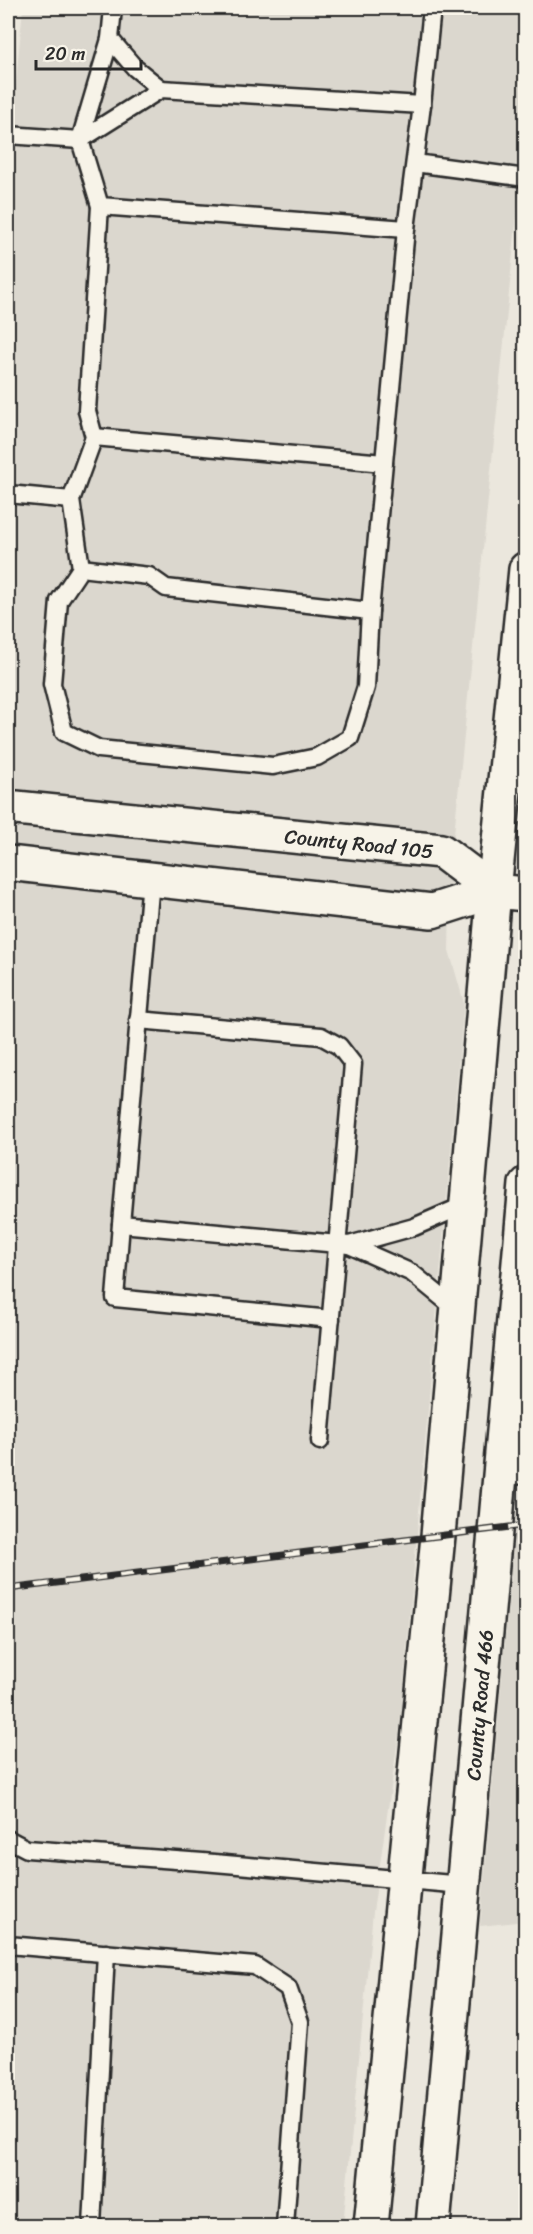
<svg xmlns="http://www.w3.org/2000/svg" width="533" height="2234" viewBox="0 0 533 2234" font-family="Sriracha,sans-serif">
  <rect width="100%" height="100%" fill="#ebe7dd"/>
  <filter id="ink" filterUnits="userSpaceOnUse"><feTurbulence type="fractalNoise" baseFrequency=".0167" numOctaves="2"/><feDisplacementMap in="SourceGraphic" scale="12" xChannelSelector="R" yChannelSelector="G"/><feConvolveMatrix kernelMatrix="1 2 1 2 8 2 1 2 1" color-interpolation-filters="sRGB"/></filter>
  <g filter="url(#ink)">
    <!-- built -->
    <g fill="#dbd7ce">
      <polygon points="23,8 525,8 525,135 451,864 449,950 464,1003 400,1726 373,1912 343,2226 8,2226 8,165"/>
      <polygon points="525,1527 525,1921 480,1926 515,1528"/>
    </g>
    <!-- green -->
    <polygon fill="#cbc8bf" stroke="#7b7a75" stroke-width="1.5" points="524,2038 526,2038 525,2120 517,2119"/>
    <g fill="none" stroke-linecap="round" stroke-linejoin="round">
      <!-- service casing -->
      <g stroke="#2b2b2b" stroke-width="21">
        <g id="service">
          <polyline points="110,39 135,68 161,89"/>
          <polyline points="8,135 80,140 100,206 406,229 422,105 432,8"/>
          <polyline points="80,140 161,89 422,105"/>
          <polyline points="80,140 110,39 113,8"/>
          <polyline points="415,163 526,178"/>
          <polyline points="100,206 87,411 94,437 71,500 81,568 149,576 166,588 370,611 406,229"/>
          <polyline points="94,437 384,463"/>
          <polyline points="8,494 71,500"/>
          <polyline points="81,568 59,601 52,684 64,732 99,749 273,766 317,757 350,738 366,687 370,611"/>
          <polyline points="151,880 121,1224 349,1245"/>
          <polyline points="138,1020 321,1036 339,1046 353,1064 320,1441"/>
          <polyline points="121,1224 115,1298 331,1319"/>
          <polyline points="457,1310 412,1273 349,1245 414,1227 467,1204"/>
          <polyline points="8,1839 27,1849 203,1862 463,1885"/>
          <polyline points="8,1945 255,1966 288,1988 300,2022 285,2226"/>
          <polyline points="92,2226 106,1953"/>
        </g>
      </g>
      <!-- minor casing -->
      <g stroke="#2b2b2b" stroke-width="38">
        <g id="minor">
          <polyline points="8,809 16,808 441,851 494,891"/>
          <polyline points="8,863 432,911 494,891 526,894"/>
          <polyline points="501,1469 526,1466"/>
        </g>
      </g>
      <!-- secondary casing -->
      <g stroke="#2b2b2b" stroke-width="38">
        <g id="secondary">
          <polyline points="371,2226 438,1536 494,891 526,569"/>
          <polyline points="433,2226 526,1184"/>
        </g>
      </g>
      <!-- service -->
      <use href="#service" stroke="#f7f3e8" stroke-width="16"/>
      <!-- minor -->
      <use href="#minor" stroke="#f7f3e8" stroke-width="33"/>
      <!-- secondary -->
      <use href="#secondary" stroke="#f7f3e8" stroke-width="33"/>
      <!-- rail casing -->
      <g stroke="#2b2b2b" stroke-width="7">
        <polyline id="rail" points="8,1589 526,1525"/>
      </g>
      <!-- rail -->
      <use href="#rail" stroke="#f7f3e8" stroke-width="4.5" stroke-dasharray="14" stroke-linecap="butt"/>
    </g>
  </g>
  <g text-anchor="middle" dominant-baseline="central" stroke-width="5" stroke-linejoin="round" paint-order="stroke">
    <!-- street labels -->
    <g font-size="20" fill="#2b2b2b" stroke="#f7f3e8">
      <text transform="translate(359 844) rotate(6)">County Road 105</text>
      <text transform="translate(480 1705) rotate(-85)">County Road 466</text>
    </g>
  </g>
  <!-- margin -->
  <rect width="533" height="2234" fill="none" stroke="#f7f3e8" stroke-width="30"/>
  <rect x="15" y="15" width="503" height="2204" fill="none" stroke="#2b2b2b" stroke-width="2" filter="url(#ink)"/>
  <!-- scale -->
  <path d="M36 60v9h105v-9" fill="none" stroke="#2b2b2b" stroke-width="3"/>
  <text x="45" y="60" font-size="18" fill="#2b2b2b" stroke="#f7f3e8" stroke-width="4.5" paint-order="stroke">20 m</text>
</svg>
